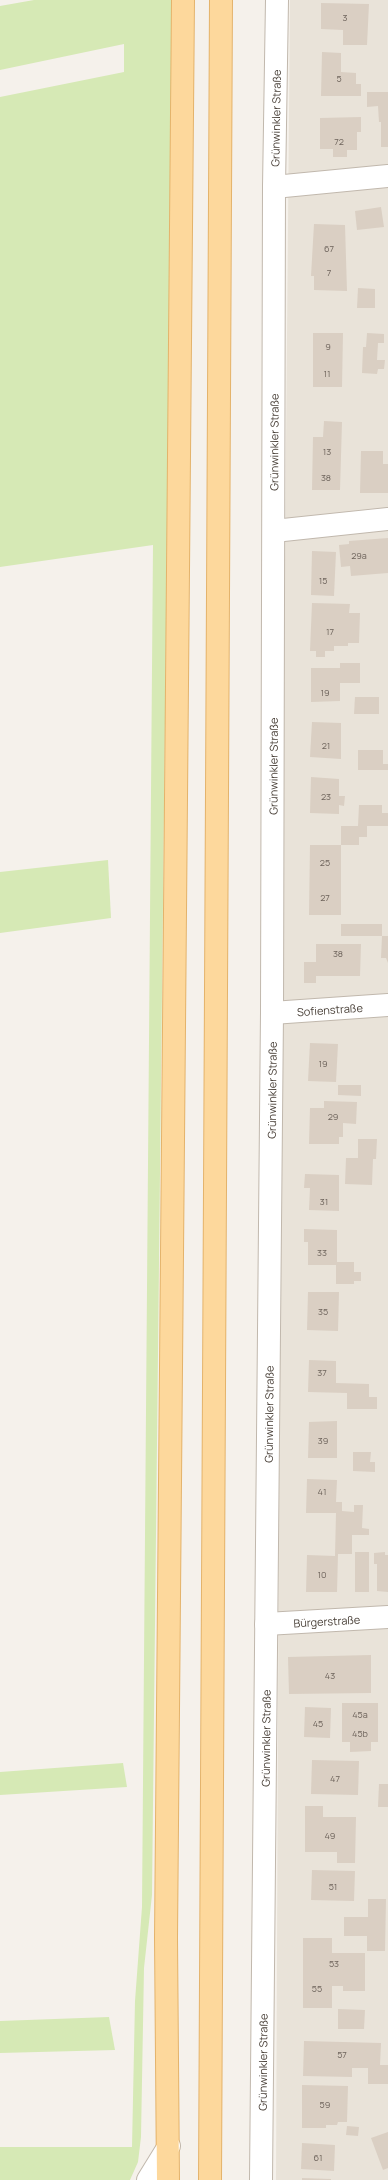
<svg xmlns="http://www.w3.org/2000/svg" width="388" height="2180" viewBox="0 0 388 2180" font-family="Manrope,sans-serif">
  <rect width="100%" height="100%" fill="#f5f1eb"/>
  <!-- residential -->
  <polygon fill="#e9e3d9" points="290,0 388,0 388,2180 276,2180 281,1006"/>
  <!-- green -->
  <g fill="#d6e9b5">
    <polygon points="34,0 173,0 152,1895 144,1968 141,2137 138,2162 130,2180 0,2180 0,2147 132,2147 135,2001 142,1907 153,545 0,567 0,97 124,72 124,44 0,70 0,6"/>
    <polygon points="108,860 111,918 0,933 0,872"/>
    <polygon points="123,1763 127,1787 0,1795 0,1772"/>
    <polygon points="109,2017 115,2050 0,2053 0,2021"/>
  </g>
  <!-- building -->
  <g fill="#dacfc3">
    <polygon points="321,3 369,4 367,45 343,45 343,30 321,29"/>
    <polygon points="322,52 341,53 341,72 356,73 356,84 361,84 361,96 321,96"/>
    <polygon points="367,92 388,92 388,147 381,147 381,122 379,122 378,106 367,107"/>
    <polygon points="361,117 361,132 357,132 357,150 347,150 347,157 333,157 333,149 320,149 320,118"/>
    <polygon points="381,207 384,227 357,230 355,211"/>
    <polygon points="314,224 345,225 347,291 314,290 314,276 311,276"/>
    <polygon points="358,288 375,289 375,308 357,308"/>
    <polygon points="313,333 343,333 342,387 313,387"/>
    <polygon points="367,333 384,334 384,343 378,343 377,360 385,360 384,369 378,369 377,374 362,373 363,347 366,347"/>
    <polygon points="324,421 342,422 340,490 312,490 313,437 323,437"/>
    <polygon points="361,451 383,451 383,464 388,464 388,493 360,493"/>
    <polygon points="388,538 388,573 351,576 350,566 341,567 339,545 349,544 349,541"/>
    <polygon points="312,551 336,552 334,596 311,595"/>
    <polygon points="312,603 350,604 349,613 360,613 359,643 348,643 348,646 334,646 334,651 325,651 325,657 316,657 316,651 310,651"/>
    <polygon points="340,663 360,663 360,683 340,683 340,701 311,702 311,668 340,668"/>
    <polygon points="355,697 379,697 379,714 354,714"/>
    <polygon points="312,722 341,723 341,759 310,757"/>
    <polygon points="358,750 383,750 383,764 388,764 388,770 358,770"/>
    <polygon points="311,777 339,779 339,796 345,796 344,806 339,805 339,814 310,813"/>
    <polygon points="359,805 382,805 382,813 388,813 388,826 367,826 367,837 359,837 359,845 341,845 341,826 358,826"/>
    <polygon points="310,845 341,845 341,915 309,915"/>
    <polygon points="341,924 382,924 382,936 388,936 388,963 386,958 381,958 382,936 341,936"/>
    <polygon points="316,944 361,944 360,976 316,976 316,983 304,983 304,962 316,962"/>
    <polygon points="310,1043 338,1044 336,1082 308,1081"/>
    <polygon points="338,1085 361,1085 361,1096 338,1095"/>
    <polygon points="324,1101 357,1102 356,1124 343,1123 343,1137 339,1137 339,1144 309,1144 310,1108 324,1108"/>
    <polygon points="358,1139 377,1139 376,1159 373,1159 372,1185 345,1184 346,1158 358,1158"/>
    <polygon points="305,1174 339,1175 339,1211 309,1210 310,1188 304,1188"/>
    <polygon points="304,1229 337,1230 337,1262 354,1262 354,1272 361,1272 361,1281 354,1281 354,1284 336,1284 336,1265 308,1265 308,1242 304,1242"/>
    <polygon points="308,1292 339,1292 338,1331 307,1330"/>
    <polygon points="309,1360 336,1361 336,1383 369,1384 369,1397 377,1397 377,1409 347,1409 347,1393 308,1392"/>
    <polygon points="337,1421 337,1458 308,1458 309,1422"/>
    <polygon points="353,1452 371,1452 370,1462 375,1462 375,1472 353,1471"/>
    <polygon points="307,1479 337,1480 336,1502 342,1502 342,1511 354,1512 354,1505 363,1505 362,1528 369,1529 369,1535 352,1535 352,1554 338,1554 337,1592 306,1592 307,1555 335,1556 336,1513 306,1513"/>
    <rect x="355" y="1552" width="14" height="40"/>
    <polygon points="385,1552 385,1555 388,1555 388,1592 377,1591 377,1564 374,1564 374,1553"/>
    <polygon points="371,1655 371,1693 289,1694 288,1657"/>
    <polygon points="342,1703 378,1703 378,1742 371,1742 371,1751 350,1752 350,1742 342,1742"/>
    <polygon points="305,1707 331,1708 330,1738 304,1737"/>
    <polygon points="312,1760 359,1761 358,1795 311,1794"/>
    <polygon points="379,1784 388,1784 388,1807 378,1807"/>
    <polygon points="305,1806 323,1806 323,1817 356,1817 355,1863 337,1863 337,1852 305,1852"/>
    <polygon points="312,1870 355,1871 354,1901 311,1900"/>
    <polygon points="368,1899 386,1899 385,1951 367,1951 367,1936 344,1936 344,1917 368,1917"/>
    <polygon points="303,1938 332,1938 332,1953 365,1953 365,1991 343,1991 343,1986 332,1986 332,2008 303,2008"/>
    <polygon points="338,2009 365,2010 364,2029 338,2029"/>
    <polygon points="304,2041 381,2043 380,2065 388,2065 388,2084 368,2084 368,2068 352,2068 352,2077 303,2076"/>
    <polygon points="302,2085 348,2086 347,2122 338,2122 337,2125 326,2125 326,2128 302,2128"/>
    <polygon points="347,2126 359,2127 358,2136 346,2135"/>
    <polygon points="388,2132 388,2168 383,2170 371,2138"/>
    <polygon points="302,2143 335,2145 334,2171 301,2169"/>
    <polygon points="302,2178 331,2179 331,2180 302,2180"/>
  </g>
  <g fill="none" stroke-linecap="round" stroke-linejoin="round">
    <!-- minor casing -->
    <g stroke="#c1b8ad" stroke-width="24">
      <g id="minor">
        <polyline points="274,187 388,176"/>
        <polyline points="274,531 388,519"/>
        <path id="s1" d="M272,1013L388,1005"/>
        <path id="s2" d="M266,1624L388,1617"/>
        <path id="s3" d="M261,2180L272,1013L274,187L277,0"/>
      </g>
    </g>
    <!-- tertiary casing -->
    <g stroke="#c1b8ad" stroke-width="24">
      <polyline id="tertiary" points="148,2180 169,2146"/>
    </g>
    <!-- primary casing -->
    <g stroke="#e4b36b" stroke-width="24">
      <g id="primary">
        <polyline points="168,2180 166,1938 183,0"/>
        <polyline points="210,2180 221,0"/>
      </g>
    </g>
    <!-- minor -->
    <use href="#minor" stroke="#fff" stroke-width="22"/>
    <!-- tertiary -->
    <use href="#tertiary" stroke="#fff" stroke-width="22"/>
    <!-- primary -->
    <use href="#primary" stroke="#fdd89c" stroke-width="22"/>
  </g>
  <g text-anchor="middle" dominant-baseline="central" stroke-width="3" stroke-linejoin="round" paint-order="stroke">
    <!-- number labels -->
    <g font-size="9" fill="#6e645c">
      <text x="345" y="17">3</text>
      <text x="339" y="78">5</text>
      <text x="339" y="141">72</text>
      <text x="329" y="248">67</text>
      <text x="329" y="272">7</text>
      <text x="328" y="346">9</text>
      <text x="327" y="373">11</text>
      <text x="327" y="451">13</text>
      <text x="326" y="477">38</text>
      <text x="359" y="555">29a</text>
      <text x="323" y="580">15</text>
      <text x="330" y="631">17</text>
      <text x="325" y="692">19</text>
      <text x="326" y="745">21</text>
      <text x="326" y="796">23</text>
      <text x="325" y="862">25</text>
      <text x="325" y="897">27</text>
      <text x="338" y="953">38</text>
      <text x="323" y="1063">19</text>
      <text x="333" y="1116">29</text>
      <text x="324" y="1201">31</text>
      <text x="322" y="1252">33</text>
      <text x="323" y="1311">35</text>
      <text x="322" y="1372">37</text>
      <text x="323" y="1440">39</text>
      <text x="322" y="1491">41</text>
      <text x="322" y="1574">10</text>
      <text x="330" y="1675">43</text>
      <text x="360" y="1714">45a</text>
      <text x="318" y="1723">45</text>
      <text x="360" y="1733">45b</text>
      <text x="335" y="1778">47</text>
      <text x="330" y="1835">49</text>
      <text x="333" y="1886">51</text>
      <text x="334" y="1963">53</text>
      <text x="317" y="1988">55</text>
      <text x="342" y="2054">57</text>
      <text x="325" y="2104">59</text>
      <text x="318" y="2157">61</text>
    </g>
    <!-- street labels -->
    <g font-size="11" fill="#4a4139" stroke="#fff">
      <text stroke="none"><textPath href="#s3" startOffset="2062">Grünwinkler Straße</textPath></text>
      <text stroke="none"><textPath href="#s3" startOffset="1738">Grünwinkler Straße</textPath></text>
      <text stroke="none"><textPath href="#s3" startOffset="1414">Grünwinkler Straße</textPath></text>
      <text stroke="none"><textPath href="#s1" startOffset="58">Sofienstraße</textPath></text>
      <text stroke="none"><textPath href="#s3" startOffset="1090">Grünwinkler Straße</textPath></text>
      <text stroke="none"><textPath href="#s3" startOffset="766">Grünwinkler Straße</textPath></text>
      <text stroke="none"><textPath href="#s2" startOffset="61">Bürgerstraße</textPath></text>
      <text stroke="none"><textPath href="#s3" startOffset="442">Grünwinkler Straße</textPath></text>
      <text stroke="none"><textPath href="#s3" startOffset="118">Grünwinkler Straße</textPath></text>
    </g>
  </g>
</svg>
